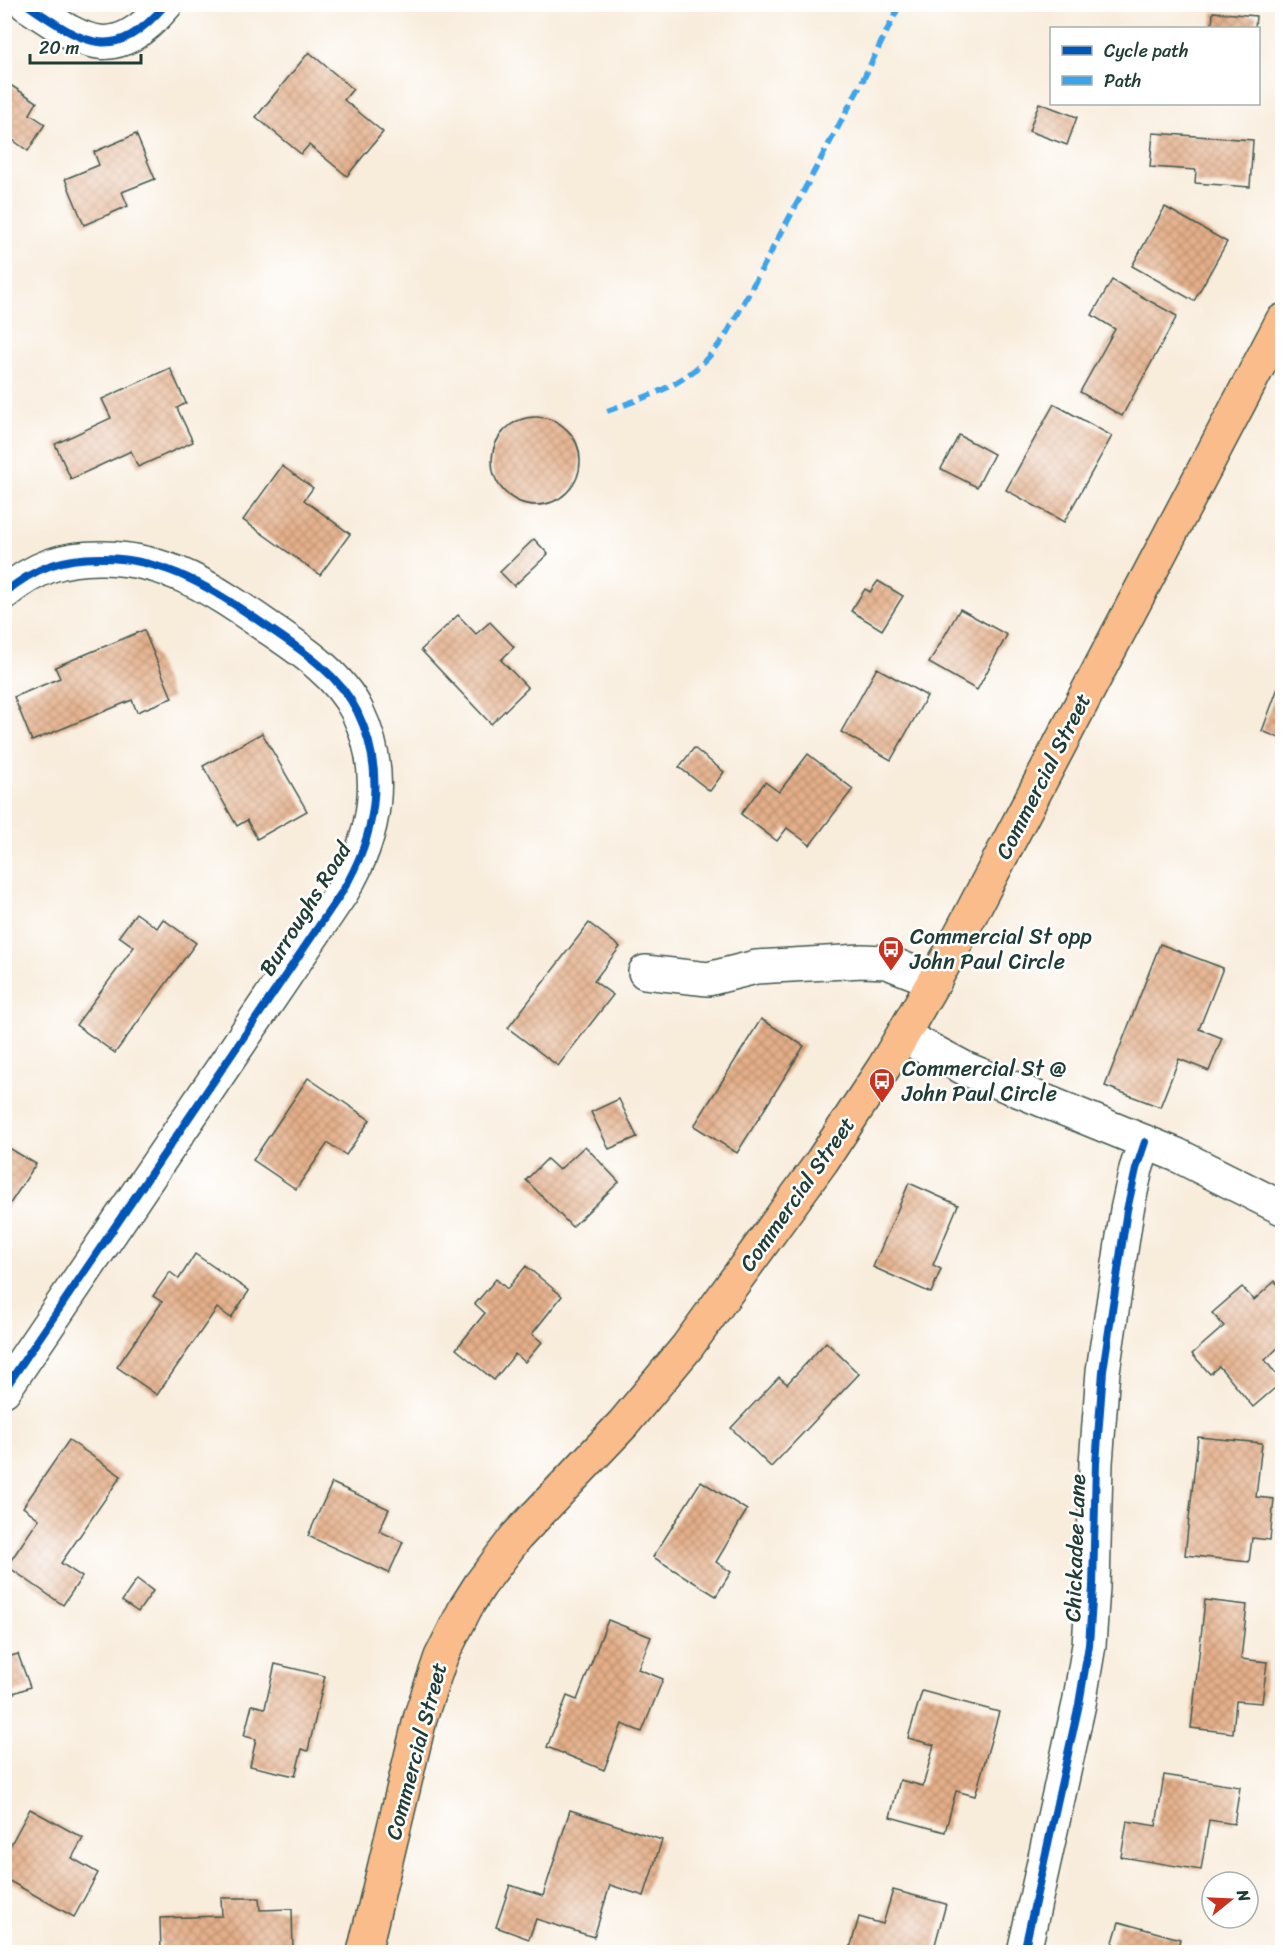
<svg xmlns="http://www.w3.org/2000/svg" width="1287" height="1957" viewBox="0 0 1287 1957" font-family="Sriracha,sans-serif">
  <defs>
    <pattern id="building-cross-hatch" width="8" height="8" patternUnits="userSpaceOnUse" patternTransform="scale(1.5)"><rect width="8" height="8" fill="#e5af89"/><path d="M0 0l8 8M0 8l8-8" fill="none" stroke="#b99071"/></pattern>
  </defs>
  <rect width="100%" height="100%" fill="#fff"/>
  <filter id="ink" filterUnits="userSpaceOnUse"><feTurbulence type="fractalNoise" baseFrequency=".0167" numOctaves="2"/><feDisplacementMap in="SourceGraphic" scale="12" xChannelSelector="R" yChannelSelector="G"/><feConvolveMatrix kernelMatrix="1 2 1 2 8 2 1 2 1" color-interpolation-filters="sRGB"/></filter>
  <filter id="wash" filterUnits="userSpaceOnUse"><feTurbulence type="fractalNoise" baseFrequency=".008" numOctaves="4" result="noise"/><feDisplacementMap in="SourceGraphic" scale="24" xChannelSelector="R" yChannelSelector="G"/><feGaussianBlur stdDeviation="1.35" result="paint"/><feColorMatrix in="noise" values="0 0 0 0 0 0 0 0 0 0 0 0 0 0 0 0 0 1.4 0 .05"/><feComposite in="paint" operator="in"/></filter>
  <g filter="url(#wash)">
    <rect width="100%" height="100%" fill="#f8ecdb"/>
    <g id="blocks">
      <!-- building -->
      <g fill="url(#building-cross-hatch)">
        <polygon points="1213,12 1256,16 1255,28 1212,28"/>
        <polygon points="309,52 353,89 344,100 383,132 347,176 309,145 301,154 256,117"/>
        <polygon points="4,81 37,102 30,114 45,124 28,151 7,136 4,140"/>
        <polygon points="1039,103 1077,117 1067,145 1029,131"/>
        <polygon points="1153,133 1253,140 1250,187 1195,183 1196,170 1150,167"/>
        <polygon points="136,134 155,179 122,192 128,206 84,225 65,179 99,165 94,152"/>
        <polygon points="1165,207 1227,242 1194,301 1132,266"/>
        <polygon points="1112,280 1177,316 1122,416 1080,392 1115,329 1092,315"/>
        <polygon points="170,368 186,403 177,408 193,442 138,467 131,451 71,479 55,444 111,418 102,399"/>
        <polygon points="1054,404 1112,436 1064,522 1006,490"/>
        <circle cx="536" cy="461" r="44"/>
        <polygon points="959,435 994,454 977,487 941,469"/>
        <polygon points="282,466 313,488 304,500 350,534 320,575 243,520"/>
        <polygon points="534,539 548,554 514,586 500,572"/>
        <polygon points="878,581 903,596 882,630 851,611 865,589 870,592"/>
        <polygon points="960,609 1007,635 977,690 929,663"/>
        <polygon points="458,615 476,634 490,622 514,647 501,660 528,688 491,724 421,650"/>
        <polygon points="144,630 172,698 137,712 132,700 32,741 14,697 60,678 55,667"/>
        <polygon points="877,668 927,696 891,760 841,732"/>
        <polygon points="1282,677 1282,739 1262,731"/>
        <polygon points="262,733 307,811 257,839 247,820 237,826 203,766"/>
        <polygon points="694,748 724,772 710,791 679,767"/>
        <polygon points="808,754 853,789 810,845 787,828 777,841 741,814 765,782 779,792"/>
        <polygon points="136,913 157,928 163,919 196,943 115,1053 76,1025 134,947 119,936"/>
        <polygon points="589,923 620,947 594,981 613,995 558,1066 508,1028"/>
        <polygon points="1160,944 1223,968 1199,1029 1222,1038 1209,1071 1179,1059 1160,1107 1105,1086"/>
        <polygon points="761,1019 804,1046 737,1153 694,1126"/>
        <polygon points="308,1078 370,1120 346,1155 328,1143 296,1189 253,1160"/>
        <polygon points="619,1099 637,1137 609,1149 591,1112"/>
        <polygon points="4,1145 36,1164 4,1213"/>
        <polygon points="585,1146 619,1182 572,1227 526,1180 547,1159 559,1170"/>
        <polygon points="909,1183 958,1205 933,1265 941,1269 931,1293 873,1267"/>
        <polygon points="195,1254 249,1291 231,1318 217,1308 157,1395 117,1367 162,1302 153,1296 170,1272 179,1279"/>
        <polygon points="526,1266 562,1296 532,1334 542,1342 525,1362 515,1354 494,1380 456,1349 485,1313 475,1304 496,1279 507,1289"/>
        <polygon points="1275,1281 1282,1290 1282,1344 1265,1360 1282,1382 1253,1407 1219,1366 1210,1374 1192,1354 1224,1326 1212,1313 1242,1287 1254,1300"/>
        <polygon points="826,1342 859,1374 771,1467 731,1428 779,1377 787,1384"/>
        <polygon points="1198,1437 1262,1443 1256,1497 1274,1499 1270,1540 1252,1538 1249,1562 1185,1555"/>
        <polygon points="69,1440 121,1476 61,1563 82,1577 63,1605 7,1566 39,1519 23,1507"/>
        <polygon points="701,1481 747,1510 716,1562 731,1572 716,1596 653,1557"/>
        <polygon points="332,1483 389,1509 379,1531 403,1542 389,1573 308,1536"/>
        <polygon points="137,1579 153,1591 138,1612 122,1601"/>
        <polygon points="1205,1600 1247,1605 1241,1659 1267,1662 1262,1703 1236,1701 1233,1733 1191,1728"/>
        <polygon points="608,1620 651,1637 638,1669 663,1679 642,1732 622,1724 604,1770 547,1747 567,1696 577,1700"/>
        <polygon points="18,1654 30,1687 14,1693 4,1668 4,1658"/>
        <polygon points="275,1664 325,1676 308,1751 302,1749 295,1776 250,1766 256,1739 244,1736 252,1705 265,1708"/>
        <polygon points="922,1691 999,1712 975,1796 956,1791 945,1832 890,1817 900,1780 923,1786 934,1745 908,1738"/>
        <polygon points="1164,1775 1240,1787 1234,1824 1209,1820 1201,1870 1121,1857 1127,1821 1156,1826"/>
        <polygon points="30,1809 83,1838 72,1858 98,1873 74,1917 4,1878 4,1857"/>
        <polygon points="570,1810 662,1840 644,1896 610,1885 594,1937 536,1919 529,1939 496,1927 510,1885 543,1896"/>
        <polygon points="893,1890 946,1904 933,1952 849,1952 859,1917 883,1924"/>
        <polygon points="221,1898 259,1898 260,1910 292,1909 293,1952 161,1952 160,1918 222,1916"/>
        <polygon points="1119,1922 1180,1939 1177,1952 1110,1952"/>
      </g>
    </g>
  </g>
  <g filter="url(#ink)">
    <use href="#blocks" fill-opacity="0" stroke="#40574d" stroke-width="1.5"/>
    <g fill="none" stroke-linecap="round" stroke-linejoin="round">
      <!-- minor casing -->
      <g stroke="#40574d" stroke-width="36">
        <g id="minor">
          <path d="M26,4C83,42 112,67 166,4"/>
          <path d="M4,593C36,567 63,557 104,558C172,559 218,593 272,630C303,651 340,676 357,711C387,772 376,836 342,892L4,1390"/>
          <polyline points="645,972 708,979 756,967 862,961 887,962 935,981"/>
          <polyline points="904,1036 966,1069 1177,1155 1282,1208"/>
          <polyline points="1024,1952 1079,1704 1089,1645 1093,1587 1096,1463 1103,1371 1127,1210 1136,1169 1145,1142"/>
        </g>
      </g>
      <!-- major casing -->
      <g stroke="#40574d" stroke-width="36">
        <polyline id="major" points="364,1952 421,1715 441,1657 466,1607 480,1585 516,1537 623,1424 687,1347 822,1161 884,1067 952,950 1282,321"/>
      </g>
      <!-- minor -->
      <use href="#minor" stroke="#fff" stroke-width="33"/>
      <!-- major -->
      <use href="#major" stroke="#f9bc8a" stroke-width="33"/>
      <!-- quiet -->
      <path stroke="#3da4eb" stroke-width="6" stroke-dasharray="12 6" stroke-linecap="butt" d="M607,411C662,391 694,383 728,332L860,86L900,4"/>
      <!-- cycleway casing -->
      <g stroke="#fff" stroke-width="11">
        <g id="cycleway">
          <path d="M26,4C83,42 112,67 166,4"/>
          <path d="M4,593C36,567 63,557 104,558C172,559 218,593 272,630C303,651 340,676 357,711C387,772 376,836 342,892L4,1390"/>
          <polyline points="1024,1952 1079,1704 1089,1645 1093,1587 1096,1463 1103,1371 1127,1210 1136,1169 1145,1142"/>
        </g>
      </g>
      <!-- cycleway -->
      <use href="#cycleway" stroke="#0057b8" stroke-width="8"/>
    </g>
  </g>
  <!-- icons -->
  <defs>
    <g id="bus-pin" transform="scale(1.35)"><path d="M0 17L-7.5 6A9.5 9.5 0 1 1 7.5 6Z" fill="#c8321e" stroke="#fff"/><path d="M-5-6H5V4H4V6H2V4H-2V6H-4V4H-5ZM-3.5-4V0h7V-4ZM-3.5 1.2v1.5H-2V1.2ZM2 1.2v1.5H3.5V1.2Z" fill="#fff"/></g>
  </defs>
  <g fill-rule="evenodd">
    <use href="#bus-pin" x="891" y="949"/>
    <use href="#bus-pin" x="882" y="1081"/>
  </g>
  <g text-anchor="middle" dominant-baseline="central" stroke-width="5" stroke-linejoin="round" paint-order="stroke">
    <!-- street labels -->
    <g font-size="22" fill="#1f3d34" stroke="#fff">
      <text transform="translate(1043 776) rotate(-63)">Commercial Street</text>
      <text transform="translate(305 909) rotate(-58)">Burroughs Road</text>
      <text transform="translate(797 1194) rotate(-55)">Commercial Street</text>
      <text transform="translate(1075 1548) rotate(-88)">Chickadee Lane</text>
      <text transform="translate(416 1751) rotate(-75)">Commercial Street</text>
    </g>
    <!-- poi labels -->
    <g font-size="22" fill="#1f3d34" stroke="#fff" text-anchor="start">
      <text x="910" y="936">Commercial St opp<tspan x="910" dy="25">John Paul Circle</tspan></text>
      <text x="902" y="1068">Commercial St @<tspan x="902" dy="25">John Paul Circle</tspan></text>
    </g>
  </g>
  <!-- margin -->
  <rect width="1287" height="1957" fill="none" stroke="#fff" stroke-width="24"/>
  <!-- legend -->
  <rect x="1050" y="27" width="210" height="78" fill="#ffffff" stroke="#a5b1ae" stroke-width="1.5"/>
  <rect x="1062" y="46" width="30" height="9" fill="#0057b8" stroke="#a5b1ae" stroke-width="1.5"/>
  <text x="1104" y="57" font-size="18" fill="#1f3d34">Cycle path</text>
  <rect x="1062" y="76" width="30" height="9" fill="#3da4eb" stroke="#a5b1ae" stroke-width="1.5"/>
  <text x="1104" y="87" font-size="18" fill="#1f3d34">Path</text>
  <!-- north arrow -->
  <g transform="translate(1230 1900) rotate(72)"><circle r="28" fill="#ffffff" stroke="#a5b1ae" stroke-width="1.5"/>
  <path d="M0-4.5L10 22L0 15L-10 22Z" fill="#c8321e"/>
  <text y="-9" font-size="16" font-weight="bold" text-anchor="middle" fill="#1f3d34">N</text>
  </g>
  <!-- scale -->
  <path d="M30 54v9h111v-9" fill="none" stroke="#1f3d34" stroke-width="3"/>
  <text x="39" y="54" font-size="18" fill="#1f3d34" stroke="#ffffff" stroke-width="4.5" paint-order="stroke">20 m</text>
</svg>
